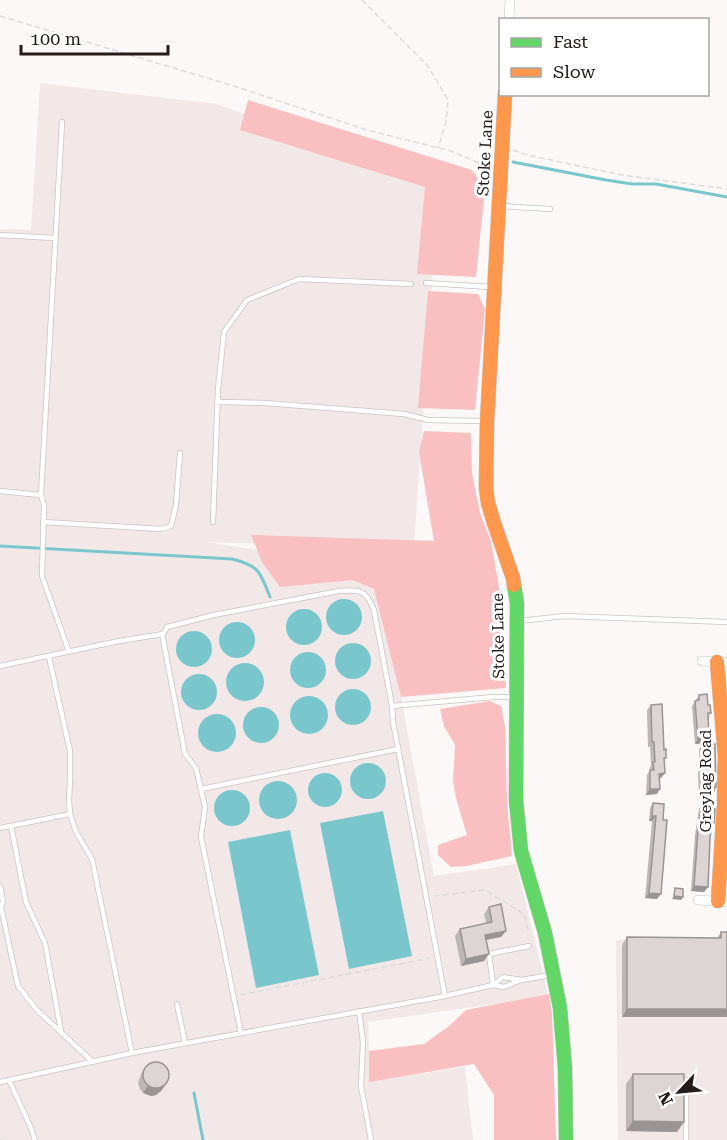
<svg xmlns="http://www.w3.org/2000/svg" width="727" height="1140" viewBox="0 0 727 1140" font-family="'Roboto Serif',serif">
  <rect width="100%" height="100%" fill="#fcf8f7"/>
  <!-- built -->
  <g fill="#f2e8e7">
    <polygon points="40,83 216,104 439,180 414,548 206,542 369,567 401,697 434,876 516,864 548,994 516,1001 368,1022 370,1081 465,1067 473,1140 0,1140 0,229 31,230"/>
    <polygon points="727,937 727,1140 618,1140 616,940"/>
  </g>
  <!-- forest -->
  <g fill="#fabfc0">
    <polygon points="248,100 472,170 485,189 476,277 417,274 425,187 240,130"/>
    <polygon points="428,291 478,294 485,309 475,410 418,408"/>
    <polygon points="424,431 471,433 472,473 480,513 491,541 501,599 506,688 401,697 374,589 353,580 280,587 262,562 251,535 434,541 419,452"/>
    <polygon points="490,701 501,706 505,726 507,802 512,856 466,866 451,867 438,855 438,845 467,835 456,798 453,781 455,745 444,726 440,709"/>
    <polygon points="549,994 552,1014 556,1140 494,1140 494,1095 474,1064 369,1082 369,1051 424,1044 449,1026 466,1010"/>
  </g>
  <!-- water -->
  <g fill="#7ac6cd">
    <circle cx="344" cy="617" r="18"/>
    <circle cx="304" cy="627" r="18"/>
    <circle cx="237" cy="640" r="18"/>
    <circle cx="194" cy="649" r="18"/>
    <circle cx="353" cy="661" r="18"/>
    <circle cx="308" cy="670" r="18"/>
    <circle cx="245" cy="682" r="19"/>
    <circle cx="199" cy="692" r="18"/>
    <circle cx="353" cy="707" r="18"/>
    <circle cx="309" cy="715" r="19"/>
    <circle cx="261" cy="725" r="18"/>
    <circle cx="217" cy="733" r="19"/>
    <circle cx="368" cy="781" r="18"/>
    <circle cx="325" cy="790" r="17"/>
    <circle cx="278" cy="800" r="19"/>
    <circle cx="232" cy="808" r="18"/>
    <polygon points="383,811 412,956 349,969 320,823"/>
    <polygon points="290,830 319,975 256,988 228,842"/>
  </g>
  <g fill="none" stroke-linecap="round" stroke-linejoin="round">
    <!-- stream -->
    <g stroke="#7ac6cd" stroke-width="3">
      <polyline points="513,162 606,180 632,184 656,184 727,197"/>
      <path d="M0,546L232,559C260,566 260,572 270,597"/>
      <polyline points="194,1093 203,1140"/>
    </g>
    <!-- lane casing -->
    <g stroke="#cac4c3" stroke-width="6">
      <g id="lane">
        <polyline points="62,122 41,495 44,505 42,576 69,652"/>
        <polyline points="501,206 550,209"/>
        <polyline points="0,235 55,238"/>
        <polyline points="426,283 491,287"/>
        <polyline points="218,402 265,403 404,414 428,420 484,421"/>
        <polyline points="0,491 41,495"/>
        <polyline points="43,522 161,529 171,526 176,505 180,453"/>
        <polyline points="213,522 218,389 224,332 247,300 299,279 411,284"/>
        <polyline points="520,621 564,616 727,622"/>
        <polyline points="49,657 70,751 70,779 69,801 70,814 76,832 92,859 132,1053"/>
        <polyline points="0,666 119,641 163,634"/>
        <polyline points="392,706 493,697 515,697"/>
        <polyline points="201,789 398,749"/>
        <polyline points="11,826 26,902 45,943 61,1031"/>
        <polyline points="0,828 70,814"/>
        <polyline points="0,886 3,902 1,907 18,986 37,1010 93,1062"/>
        <polyline points="493,985 489,954 529,946"/>
        <polyline points="493,985 503,977 521,980"/>
        <polyline points="177,1004 185,1043"/>
        <polyline points="359,1011 363,1042 361,1086 371,1140"/>
        <path d="M241,1033L201,837L205,807L196,768L185,754L163,639V634L167,627L214,615L339,591C360,589 366,590 374,610L392,706L393,722L445,996"/>
        <polyline points="9,1080 31,1128 35,1140"/>
        <polyline points="0,1082 132,1053 445,996 493,985 504,987 521,980 552,975"/>
        <polyline points="686,1140 686,1080"/>
      </g>
    </g>
    <!-- street casing -->
    <g stroke="#cac4c3" stroke-width="10">
      <g id="street">
        <polyline points="509,20 510,0"/>
        <polyline points="702,661 727,662"/>
        <polyline points="698,900 727,902"/>
      </g>
    </g>
    <!-- fast casing -->
    <g stroke="#cac4c3" stroke-width="15">
      <polyline id="fast" points="514,585 517,603 516,800 521,851 545,933 560,1008 565,1068 566,1140"/>
    </g>
    <!-- slow casing -->
    <g stroke="#cac4c3" stroke-width="15">
      <g id="slow">
        <polyline points="505,94 487,422 486,488 488,503 494,523 513,578 514,585"/>
        <polyline points="717,662 725,756 724,804 718,901"/>
      </g>
    </g>
    <!-- path -->
    <g stroke="#dddcdc" stroke-width="1.5" stroke-dasharray="6 3" stroke-linecap="butt">
      <polyline points="362,0 428,66 448,100 446,122 438,148"/>
      <polyline points="0,16 234,86 367,130 451,151 488,167"/>
      <polyline points="513,150 527,155 622,175 727,189"/>
      <polyline points="477,162 483,171 484,178 488,179"/>
      <polyline points="434,896 485,890 524,914 529,933"/>
      <polyline points="240,995 430,958"/>
      <polyline points="0,1138 2,1140"/>
    </g>
    <!-- lane -->
    <use href="#lane" stroke="#fffefe" stroke-width="4.5"/>
    <!-- street -->
    <use href="#street" stroke="#fffefe" stroke-width="9"/>
    <!-- fast -->
    <use href="#fast" stroke="#63d668" stroke-width="14"/>
    <!-- slow -->
    <use href="#slow" stroke="#ff974d" stroke-width="14"/>
  </g>
  <!-- wall -->
  <g fill="#bdb7b6">
    <polygon points="699,695 708,705 711,713 708,717 709,738 705,743 695,744 692,706"/>
    <polygon points="651,705 664,761 665,773 661,778 660,779 657,794 646,795 647,775 650,770 650,767 651,765 650,747 648,747 647,710"/>
    <polygon points="703,744 714,790 710,796 699,796 698,772 700,769 699,749"/>
    <polygon points="653,803 663,820 657,899 645,898 652,821 649,821 650,808"/>
    <polygon points="702,804 711,827 710,838 708,887 704,892 691,891 695,835 699,809"/>
    <polygon points="489,907 501,937 486,940 484,961 461,966 455,936 460,929 486,923 484,914"/>
    <polygon points="721,932 727,932 622,1017 622,945 627,937 717,938"/>
    <polygon points="146,1067 161,1091 156,1095 151,1096 143,1093 140,1089 138,1083 141,1074"/>
    <polygon points="633,1074 677,1132 626,1131 626,1084"/>
  </g>
  <!-- shaded-wall -->
  <g fill="#9a9594">
    <polygon points="709,738 705,743 695,744 698,739"/>
    <polygon points="665,773 661,778 656,779 659,774"/>
    <polygon points="714,787 716,787 710,796 699,796 703,791"/>
    <polygon points="650,789 660,789 657,794 646,795"/>
    <polygon points="652,816 656,816 652,821 649,821"/>
    <polygon points="694,886 708,887 704,892 691,891"/>
    <polygon points="649,893 661,894 657,899 645,898"/>
    <polygon points="674,896 683,897 681,900 672,899"/>
    <polygon points="506,931 501,937 480,941 485,935"/>
    <polygon points="489,954 484,961 461,966 466,959"/>
    <polygon points="627,1009 727,1009 727,1017 622,1017"/>
    <polygon points="167,1083 161,1091 156,1095 151,1096 143,1093 148,1085"/>
    <polygon points="633,1121 684,1122 677,1132 626,1131"/>
  </g>
  <!-- building -->
  <g fill="#dcd5d4" stroke="#9a9594" stroke-width="1.5">
    <polygon points="707,694 708,705 710,705 711,713 708,713 709,738 698,739 695,701 699,700 699,695"/>
    <polygon points="662,704 664,750 666,749 666,758 664,758 665,773 659,774 660,789 650,789 650,770 654,770 653,762 655,762 654,742 652,742 651,705"/>
    <polygon points="703,744 715,744 716,787 714,787 714,791 703,791 702,767 704,767"/>
    <polygon points="653,803 664,804 663,820 667,820 661,894 649,893 656,816 652,816"/>
    <polygon points="702,804 713,805 713,809 715,809 714,823 712,823 710,838 708,887 694,886 698,830"/>
    <polygon points="675,888 683,889 683,897 674,896"/>
    <polygon points="501,904 506,931 485,935 489,954 466,959 460,929 492,922 489,907"/>
    <polygon points="721,932 727,932 727,1009 627,1009 627,937 721,938"/>
    <circle cx="156" cy="1075" r="13"/>
    <polygon points="633,1074 684,1074 684,1122 633,1121"/>
  </g>
  <g text-anchor="middle" dominant-baseline="central" stroke-width="6" stroke-linejoin="round" paint-order="stroke">
    <!-- street labels -->
    <g font-size="16" fill="#251b1b" stroke="#fff">
      <text transform="translate(485 153) rotate(-87)">Stoke Lane</text>
      <text transform="translate(498 636) rotate(-91)">Stoke Lane</text>
      <text transform="translate(705 781) rotate(-90)">Greylag Road</text>
    </g>
  </g>
  <!-- legend -->
  <rect x="499" y="18" width="210" height="78" fill="#ffffff" stroke="#a8a4a4" stroke-width="1.5"/>
  <rect x="511" y="38" width="30" height="9" fill="#63d668" stroke="#a8a4a4" stroke-width="1.5"/>
  <text x="553" y="48" font-size="18" fill="#251b1b">Fast</text>
  <rect x="511" y="68" width="30" height="9" fill="#ff974d" stroke="#a8a4a4" stroke-width="1.5"/>
  <text x="553" y="78" font-size="18" fill="#251b1b">Slow</text>
  <!-- north arrow -->
  <g transform="translate(679 1092) rotate(244)" stroke="#ffffff" stroke-width="4.5" paint-order="stroke">
  <path d="M0-4.5L10 22L0 15L-10 22Z" fill="#251b1b"/>
  <text y="-9" font-size="16" font-weight="bold" text-anchor="middle" fill="#251b1b">N</text>
  </g>
  <!-- scale -->
  <path d="M21 45v9h147v-9" fill="none" stroke="#251b1b" stroke-width="3"/>
  <text x="30" y="45" font-size="18" fill="#251b1b" stroke="#ffffff" stroke-width="4.5" paint-order="stroke">100 m</text>
</svg>
